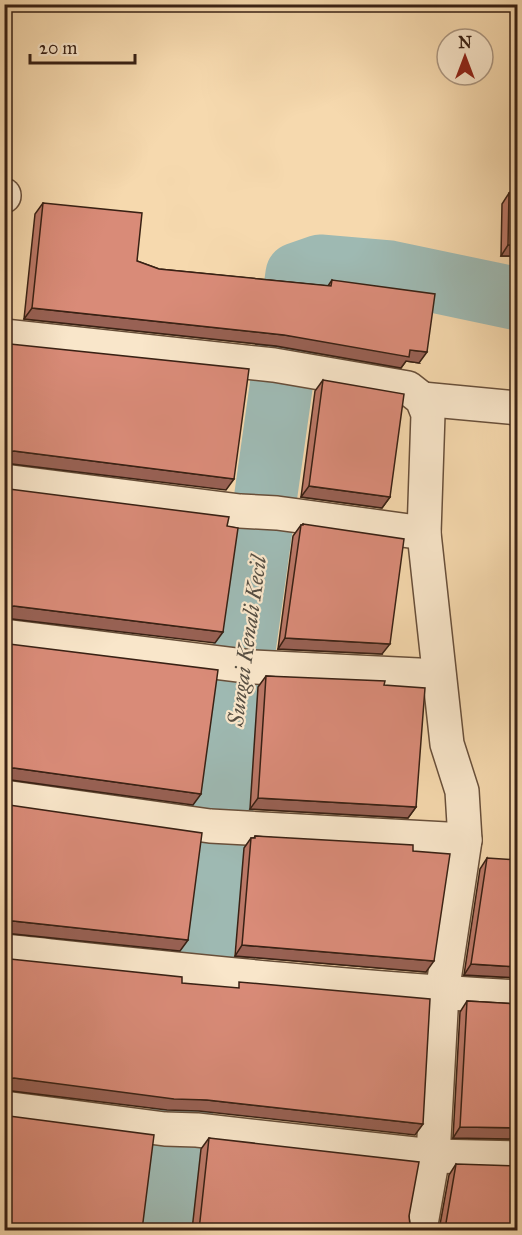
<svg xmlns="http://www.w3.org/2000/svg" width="522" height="1235" viewBox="0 0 522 1235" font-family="'IM FELL Great Primer',serif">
  <rect width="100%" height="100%" fill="#f6d9ae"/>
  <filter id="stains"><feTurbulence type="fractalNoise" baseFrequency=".00333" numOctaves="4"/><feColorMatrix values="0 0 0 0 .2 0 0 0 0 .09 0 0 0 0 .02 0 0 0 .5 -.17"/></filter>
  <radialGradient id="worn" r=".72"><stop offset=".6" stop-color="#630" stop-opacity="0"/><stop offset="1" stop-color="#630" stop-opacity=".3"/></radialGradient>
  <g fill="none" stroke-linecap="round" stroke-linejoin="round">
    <!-- river -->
    <polyline stroke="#9eb9b2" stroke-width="63" points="166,1230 223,799 297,274 320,266 390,272 518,299"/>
    <!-- minor casing -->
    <g stroke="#684f3a" stroke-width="36">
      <g id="minor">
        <polyline points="4,195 4,196"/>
        <polyline points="4,336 274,365 408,388 422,399 428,414 424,533 447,744 462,791 465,840 442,993 433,1156 420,1230"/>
        <polyline points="422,399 518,408"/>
        <polyline points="4,481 240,511 277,513 424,533"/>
        <polyline points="4,636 253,667 439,676"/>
        <polyline points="4,797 210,826 465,840"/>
        <path d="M4,951C175,969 346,988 518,997"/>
        <polyline points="4,1108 165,1129 197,1130 433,1156 518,1158"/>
      </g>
    </g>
    <!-- minor -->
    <use href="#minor" stroke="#f9e6ca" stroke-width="33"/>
  </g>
  <!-- wall -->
  <g fill="#bb7867" stroke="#392114" stroke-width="1.5">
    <polygon points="509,193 518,256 501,256 502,204"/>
    <polygon points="43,203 137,261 159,269 328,286 332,280 419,363 406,361 401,368 276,346 24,319 35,214"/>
    <polygon points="323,380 390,497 382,508 301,497 315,391"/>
    <polygon points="303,524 382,654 278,649 293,536 301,525 302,525"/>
    <polygon points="266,676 384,685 416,807 408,818 250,809 258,687"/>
    <polygon points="255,836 413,851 426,972 235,956 244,848 251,838 254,838"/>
    <polygon points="487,858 518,978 464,975 480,869"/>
    <polygon points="467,1001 518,1004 518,1139 453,1138 460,1012"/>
    <polygon points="209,1138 409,1216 410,1225 414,1230 192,1230 201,1149"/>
    <polygon points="456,1164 518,1230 439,1230 449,1175"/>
  </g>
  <!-- shaded-wall -->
  <g fill="#986154" stroke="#392114" stroke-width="1.5">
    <polygon points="508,245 518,245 518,256 501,256"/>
    <polygon points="32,308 284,335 427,352 419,363 406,361 401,368 276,346 24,319"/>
    <polygon points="14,451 234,479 226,490 4,463 4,453"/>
    <polygon points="309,486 390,497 382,508 301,497"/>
    <polygon points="14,606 223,632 215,643 4,618 4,608"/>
    <polygon points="285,638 390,644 382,654 278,649"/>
    <polygon points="14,768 201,794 193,805 4,779 4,769"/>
    <polygon points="258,798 416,807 408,818 250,809"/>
    <polygon points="13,921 188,940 180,951 4,933 4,923"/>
    <polygon points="242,945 434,961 426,972 235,956"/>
    <polygon points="471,964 518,967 518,978 464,975"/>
    <polygon points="14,1078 207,1100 423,1124 415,1135 199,1111 167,1110 4,1090 4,1080"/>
    <polygon points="460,1127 518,1128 518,1139 453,1138"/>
  </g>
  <!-- building -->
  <g fill="#d98b78" stroke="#392114" stroke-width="1.5">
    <polygon points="509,193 518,193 518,245 508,245"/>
    <polygon points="43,203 142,213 137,261 159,269 331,286 332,280 435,294 427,352 410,350 409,357 284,335 32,308"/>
    <polygon points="4,341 10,344 249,369 234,479 14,451 4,453"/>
    <polygon points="323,380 404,394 390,497 309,486"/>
    <polygon points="4,487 9,489 229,517 227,526 238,528 223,632 14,606 4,608"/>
    <polygon points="303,524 404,539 390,644 285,638 301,525 303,525"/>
    <polygon points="4,642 9,644 218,670 201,794 14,768 4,769"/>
    <polygon points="266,676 385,681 384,685 425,688 416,807 258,798"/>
    <polygon points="4,803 9,805 202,833 188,940 13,921 4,923"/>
    <polygon points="255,836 413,845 413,851 450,854 434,961 242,945 251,838 255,838"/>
    <polygon points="487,858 518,860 518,967 471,964"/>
    <polygon points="4,957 10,959 182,977 182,983 239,988 239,982 430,999 423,1124 207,1100 174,1099 14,1078 4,1080"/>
    <polygon points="467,1001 518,1004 518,1128 460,1127"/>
    <polygon points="4,1114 9,1116 154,1135 142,1230 4,1230"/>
    <polygon points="209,1138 419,1162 409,1216 410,1225 414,1230 199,1230"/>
    <polygon points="456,1164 518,1166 518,1230 442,1230 446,1223"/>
  </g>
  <g text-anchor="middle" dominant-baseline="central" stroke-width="4.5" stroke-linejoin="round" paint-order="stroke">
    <!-- water labels -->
    <g font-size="22" font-style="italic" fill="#574f43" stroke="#f9e6ca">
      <text transform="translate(247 641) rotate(-82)">Sungai Kenali Kecil</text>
    </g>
  </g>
  <!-- margin -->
  <rect width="522" height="1235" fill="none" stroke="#f6d9ae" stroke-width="24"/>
  <rect x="6" y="6" width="510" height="1223" fill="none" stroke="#392114" stroke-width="3"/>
  <rect x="12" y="12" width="498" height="1211" fill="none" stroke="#392114" stroke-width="1.5"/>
  <!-- north arrow -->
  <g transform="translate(465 57)"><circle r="28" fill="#f9e6ca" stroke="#ac9781" stroke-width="1.5"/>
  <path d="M0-4.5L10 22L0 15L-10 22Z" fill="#8f2418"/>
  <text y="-9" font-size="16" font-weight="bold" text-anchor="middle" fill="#392114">N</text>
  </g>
  <!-- scale -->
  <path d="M30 54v9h105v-9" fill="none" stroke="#392114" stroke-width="3"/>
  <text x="39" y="54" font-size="18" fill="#392114" stroke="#f9e6ca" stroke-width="4.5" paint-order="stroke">20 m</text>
  <rect width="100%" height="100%" filter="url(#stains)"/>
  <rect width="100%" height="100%" fill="url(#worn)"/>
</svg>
